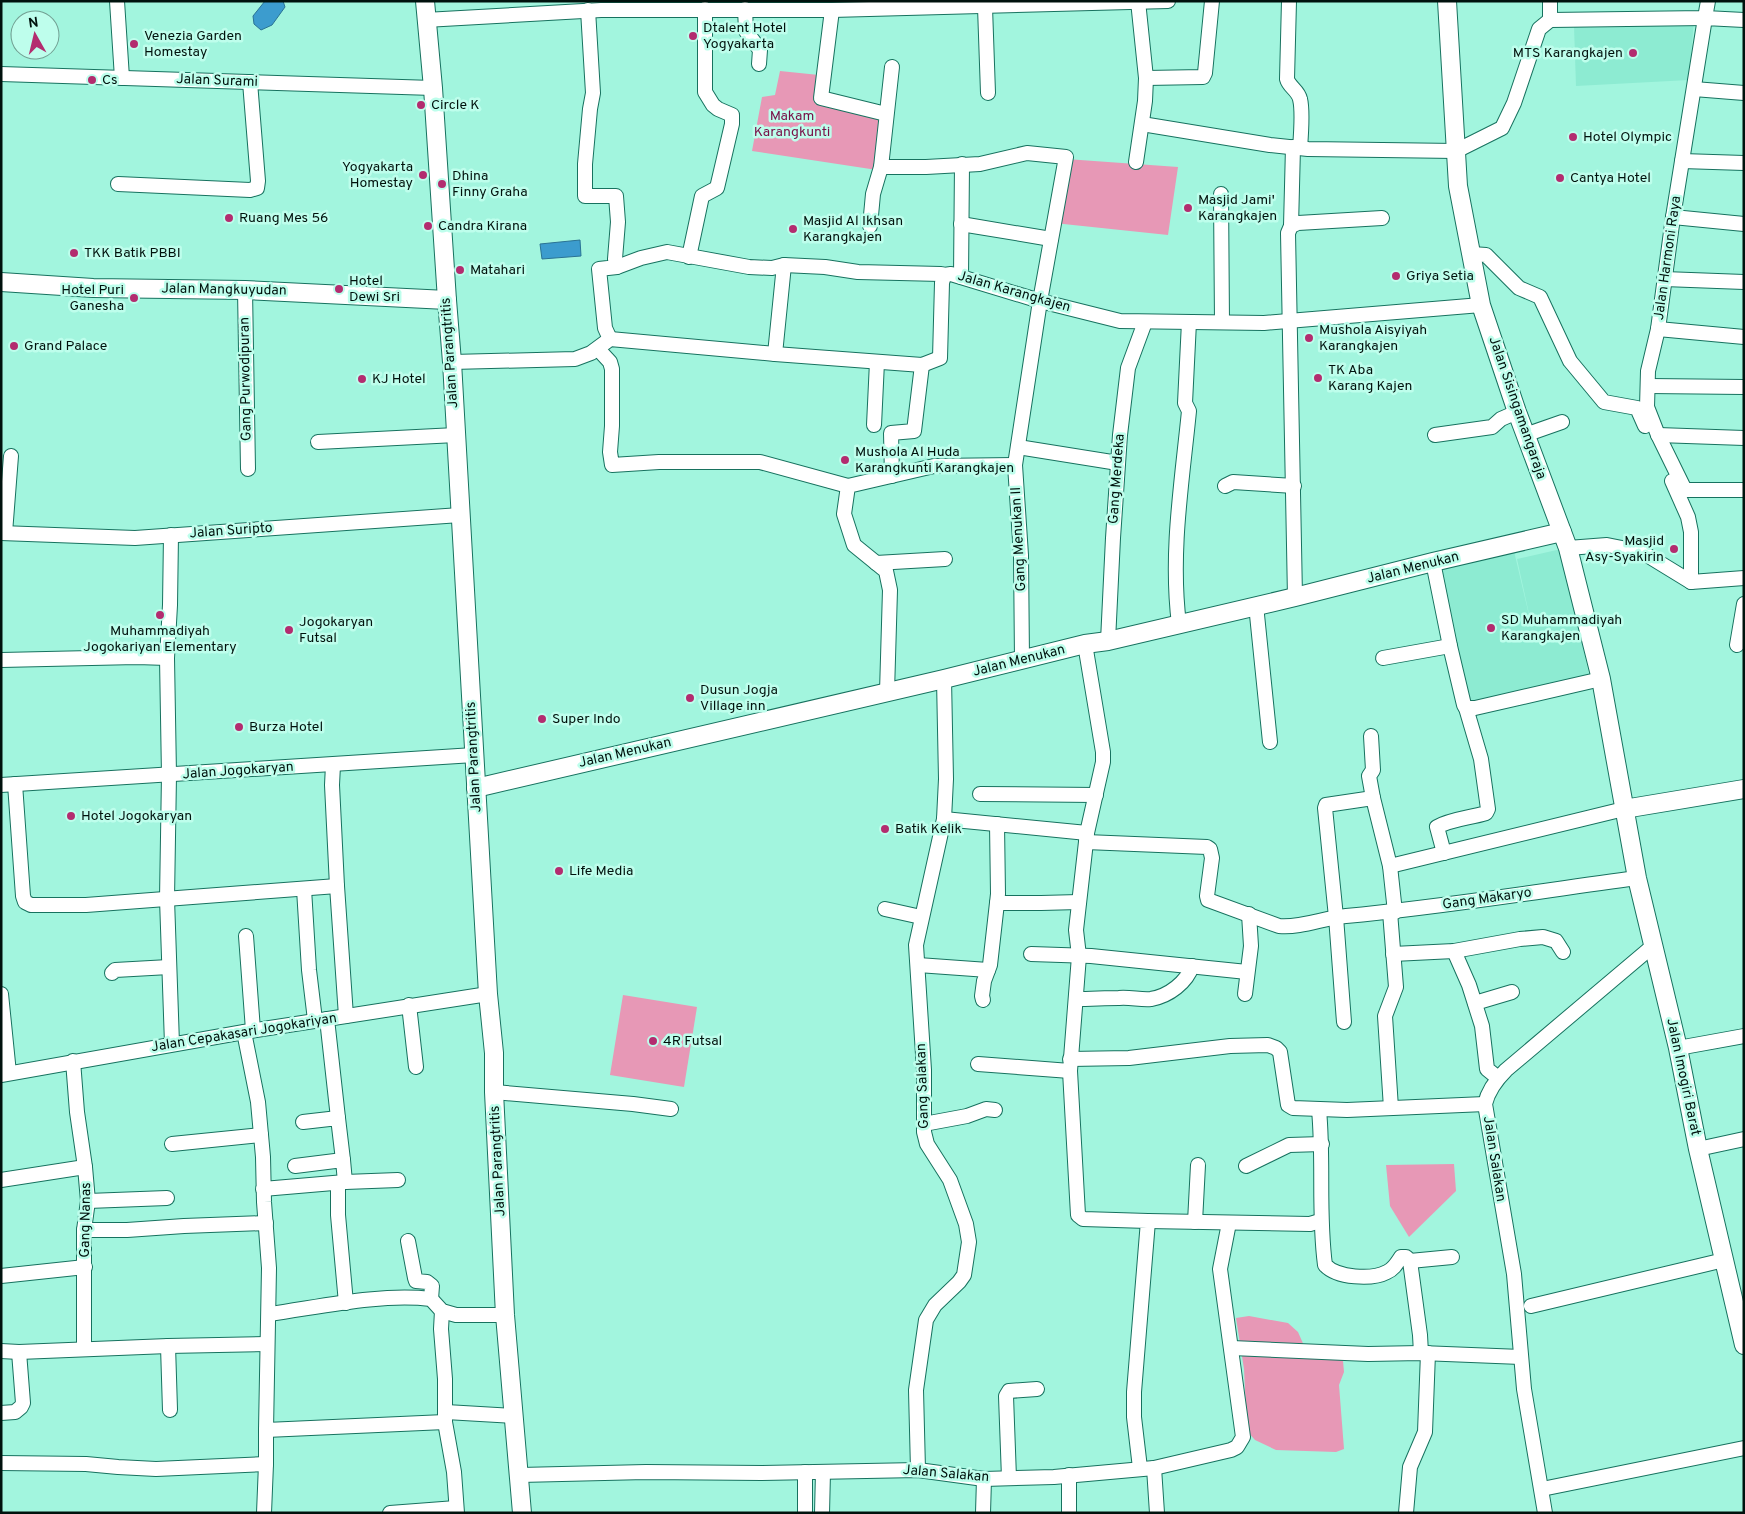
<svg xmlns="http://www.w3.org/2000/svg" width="1745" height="1514" viewBox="0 0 1745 1514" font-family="Overpass,sans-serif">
  <rect width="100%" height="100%" fill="#a2f5de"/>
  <!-- built -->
  <g fill="#8debd2">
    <polygon points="1694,20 1689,80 1576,86 1574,26"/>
    <polygon points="1561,549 1589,675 1545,685 1467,706 1436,568 1514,551 1535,641 1517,559"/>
  </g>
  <!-- green -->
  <g fill="#e798b6">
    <polygon points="780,71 819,75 817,101 885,114 877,170 752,151 762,97 775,95"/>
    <polygon points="1066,159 1178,167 1168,235 1054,223"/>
    <polygon points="623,995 697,1007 684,1087 610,1075"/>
    <polygon points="1454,1164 1456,1191 1409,1237 1390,1206 1386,1165"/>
    <polygon points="1249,1316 1288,1323 1298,1332 1305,1348 1339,1353 1343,1361 1344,1372 1339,1385 1344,1449 1336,1452 1276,1450 1255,1440 1247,1431 1244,1369 1236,1318"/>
  </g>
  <!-- water -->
  <g fill="#3c9cce" stroke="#2a7394">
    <polygon points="265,1 283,1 285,7 272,25 261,30 254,24 253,16"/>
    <polygon points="580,240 581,256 542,259 540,244"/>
  </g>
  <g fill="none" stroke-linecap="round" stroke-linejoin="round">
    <!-- minor casing -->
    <g stroke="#17725f" stroke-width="16">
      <g id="minor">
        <polyline points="117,1 122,78"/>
        <path d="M1289,1L1287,79C1289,87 1298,90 1300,99C1303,111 1301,135 1300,148"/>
        <polyline points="1550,1 1550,20"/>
        <polyline points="985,7 988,93"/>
        <polyline points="745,9 746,31 760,50 759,64"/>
        <polyline points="588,10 593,93 590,109 585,164 585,196 616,196 618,222 615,259 617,267 599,269 605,328 610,339"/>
        <polyline points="832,10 821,98 886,114"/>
        <polyline points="425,20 601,10 832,10 1168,1"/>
        <polyline points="1744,20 1705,18 1673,217 1658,329 1648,371 1647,407 1658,435 1685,490 1744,490"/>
        <polyline points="1,74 433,88"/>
        <polyline points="1146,78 1203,77 1205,73 1212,1"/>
        <polyline points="1694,89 1744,93"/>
        <polyline points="1142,124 1270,145 1308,149 1456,151 1502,128 1514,103 1539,29 1550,20 1705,18 1708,1"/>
        <polyline points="1682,161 1744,163"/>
        <polyline points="1136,162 1145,101 1146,78 1138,1"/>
        <polyline points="881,167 926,167 980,164 1027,153 1066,157 1040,301 1015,465 1021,555 1022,660"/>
        <polyline points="118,184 250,190 257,188 258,181 250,82"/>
        <polyline points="1221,194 1222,322"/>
        <polyline points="1673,217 1744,224"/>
        <polyline points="961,224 1051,239"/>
        <polyline points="870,226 873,194 881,167 892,67"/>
        <polyline points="1291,226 1293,147"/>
        <polyline points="1472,254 1486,255 1519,288 1540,297 1570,361 1604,402 1637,408 1645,426"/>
        <polyline points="689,257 702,196 717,188 732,124 732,115 718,109 713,105 705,92 705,9"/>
        <polyline points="617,267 641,258 667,252 749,267 772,268 784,265 825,267 858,272 941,274 944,275 951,274 1040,301 1120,321 1264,323 1481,305"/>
        <polyline points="961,277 962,164"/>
        <polyline points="1664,279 1744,282"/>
        <polyline points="245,290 248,469"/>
        <polyline points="1658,329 1744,337"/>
        <polyline points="598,349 610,362 612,369 612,426 610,452 612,465 659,462 760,462 848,486"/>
        <polyline points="775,354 784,265"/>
        <polyline points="452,362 575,359 591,353 610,339 775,354 922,365 940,358 942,283 944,275"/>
        <polyline points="1649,386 1744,387"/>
        <polyline points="874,425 877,362"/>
        <polyline points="1435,435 1492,427 1501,419 1517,412"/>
        <polyline points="1525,435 1562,422"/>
        <polyline points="1658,435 1744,438"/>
        <polyline points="318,442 456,435"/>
        <polyline points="1018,447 1118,463"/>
        <polyline points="892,476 891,433 914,431 922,365"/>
        <polyline points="1672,481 1688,517 1691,532 1691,582"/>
        <polyline points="1225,486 1233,482 1294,486"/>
        <polyline points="1,533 135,538 460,515"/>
        <polyline points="5,533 11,456"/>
        <polyline points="171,535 170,605 167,658 169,775 167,899 172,1044"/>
        <polyline points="1568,548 1607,545 1642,552 1691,582 1744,578"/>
        <polyline points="1433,562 1450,646 1464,705 1466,708 1475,708 1601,679"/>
        <polyline points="876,563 945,559"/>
        <polyline points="1295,597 1288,233 1291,226 1298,223 1382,218"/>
        <polyline points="1256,605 1270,742"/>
        <path d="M1179,624C1170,553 1182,482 1189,411L1185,403L1189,322"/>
        <polyline points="1108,641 1113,538 1120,435 1128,368 1145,322"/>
        <polyline points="1085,644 1103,752 1103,762 1087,833 1076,930 1079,956 1070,1071 1078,1215 1083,1219 1148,1221 1134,1392 1134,1417 1140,1468"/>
        <polyline points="1737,645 1744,604"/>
        <polyline points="1383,658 1450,646"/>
        <polyline points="1,660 137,657 167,658"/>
        <polyline points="887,692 890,590 886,571 854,545 844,514 848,486 934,466 1015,465"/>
        <polyline points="1371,736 1373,770 1369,776 1373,798 1390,866 1395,912"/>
        <polyline points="333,765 332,785 337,886 346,1016"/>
        <polyline points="15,784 23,896 25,902 31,905 86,905 337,886"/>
        <polyline points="1,785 474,755"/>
        <polyline points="980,794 1096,795"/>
        <polyline points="944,819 1087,833"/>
        <path d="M1086,842L1207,847L1210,849L1212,858L1207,896L1208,900L1279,926C1302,928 1323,918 1346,916C1443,907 1540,891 1637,878"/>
        <path d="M1444,853L1437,827C1451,819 1470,818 1486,813L1488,809L1481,759L1466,708"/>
        <polyline points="1390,866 1624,809"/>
        <polyline points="304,889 309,970 315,1020"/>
        <polyline points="997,903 1041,903 1079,902"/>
        <polyline points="885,909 921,917"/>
        <polyline points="1390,912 1396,987 1385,1016 1391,1108"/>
        <polyline points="246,936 253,1030"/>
        <polyline points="1454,951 1469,985 1482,1026 1487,1069 1498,1078"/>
        <polyline points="1031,954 1091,956 1247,972"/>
        <polyline points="1393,954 1454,951 1520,939 1543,937 1556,941 1563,952"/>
        <polyline points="918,965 988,970"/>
        <polyline points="112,973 115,970 169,967"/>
        <polyline points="1,994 9,1073"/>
        <polyline points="1245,994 1251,946 1249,914"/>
        <path d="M1076,999C1091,999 1105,998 1119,998C1130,997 1141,1000 1151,999C1169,996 1187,982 1192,966"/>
        <polyline points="983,1000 982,996 984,981 990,965 998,894 997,824"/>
        <polyline points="1475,1003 1512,992"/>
        <polyline points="409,1005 416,1067"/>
        <polyline points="327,1019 338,1118"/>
        <polyline points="1344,1022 1336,917 1325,808 1326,805 1373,798"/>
        <polyline points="244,1032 258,1102 263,1157 264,1202 269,1268 266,1430 266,1464 264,1513"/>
        <polyline points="1678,1048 1744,1036"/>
        <polyline points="1070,1059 1129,1058 1230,1046 1268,1045 1276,1048 1280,1052 1288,1105 1293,1108 1347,1110 1485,1104"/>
        <polyline points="73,1061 77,1112 85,1167 88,1201 84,1230 84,1349"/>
        <polyline points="978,1064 1070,1071"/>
        <polyline points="1,1075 244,1032 488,994"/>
        <polyline points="494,1092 633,1104 671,1109"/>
        <path d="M1319,1110C1324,1162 1318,1213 1325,1265C1337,1278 1372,1280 1387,1272C1394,1269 1397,1263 1401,1257H1406L1410,1261L1420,1335L1421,1353"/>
        <polyline points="303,1122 338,1118 343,1160"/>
        <polyline points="924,1124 967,1116 986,1109 995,1110"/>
        <polyline points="172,1144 261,1135"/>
        <polyline points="1698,1149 1744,1139"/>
        <polyline points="295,1166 343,1160 345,1182"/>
        <polyline points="1246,1166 1289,1145 1322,1144"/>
        <polyline points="1,1180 85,1167"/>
        <polyline points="338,1183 338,1215 346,1303"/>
        <polyline points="263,1189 345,1182 398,1180"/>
        <polyline points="88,1201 167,1198"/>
        <polyline points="1148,1221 1310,1224 1320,1221"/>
        <polyline points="1195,1222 1198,1165"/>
        <polyline points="84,1230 127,1230 184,1226 266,1223"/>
        <polyline points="408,1241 415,1278 416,1281 427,1282 432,1286 431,1299"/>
        <polyline points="1410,1261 1452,1257"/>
        <polyline points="1,1276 85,1267"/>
        <polyline points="1531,1306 1724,1260"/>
        <polyline points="442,1311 441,1329 445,1379 445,1422 454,1472 457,1513"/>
        <path d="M269,1314C320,1307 380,1293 431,1299L442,1311L456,1315H505"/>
        <polyline points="168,1346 170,1410"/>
        <polyline points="1232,1348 1368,1354 1421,1353 1521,1357"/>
        <polyline points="1,1351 19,1352 168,1346 267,1344"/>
        <polyline points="446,1412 514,1416"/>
        <polyline points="1,1413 15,1412 21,1407 23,1403 19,1352"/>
        <polyline points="266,1430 445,1422"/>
        <polyline points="1,1463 86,1464 118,1467 156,1469 266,1464"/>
        <polyline points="1154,1468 1157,1513"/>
        <polyline points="918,1470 916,1390 926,1320 935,1305 959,1282 964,1275 969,1242 966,1224 950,1180 927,1144 924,1132 924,1070 916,945 944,819 946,779 944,679"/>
        <polyline points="805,1472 805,1513"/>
        <polyline points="520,1475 646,1472 762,1473 918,1470 984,1479 1054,1477 1154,1468 1231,1450 1237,1447 1243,1437 1220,1269 1229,1223"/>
        <polyline points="1009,1478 1006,1396 1009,1391 1037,1389"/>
        <polyline points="1542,1489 1744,1448"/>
        <polyline points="390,1513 456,1508"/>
        <polyline points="822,1513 823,1472"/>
        <polyline points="983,1513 984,1479"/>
        <polyline points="1069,1513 1069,1475"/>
        <polyline points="1406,1513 1410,1467 1425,1432 1428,1353"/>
        <path d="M1545,1513L1524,1389L1514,1274L1485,1104C1488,1091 1496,1080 1506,1070L1654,945"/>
      </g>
    </g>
    <!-- major casing -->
    <g stroke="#17725f" stroke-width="20">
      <g id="major">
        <polyline points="425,1 433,88 447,300 452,362 488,994 494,1053 494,1092 505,1315 522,1513"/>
        <polyline points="1447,1 1458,186 1481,305 1517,412 1568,548 1601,679 1637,878 1678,1048 1698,1149 1744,1345"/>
        <polyline points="1,282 93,288 245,290 447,300"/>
        <polyline points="476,788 944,679 1085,644 1108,641 1295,597 1433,562 1562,532"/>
        <polyline points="1624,809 1744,789"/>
      </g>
    </g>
    <!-- minor -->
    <use href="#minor" stroke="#fff" stroke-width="14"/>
    <!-- major -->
    <use href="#major" stroke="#fff" stroke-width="18"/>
  </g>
  <!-- markers -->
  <g fill="#b32c6f" stroke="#befeec" stroke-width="2">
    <circle cx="693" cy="36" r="5"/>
    <circle cx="134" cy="44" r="5"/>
    <circle cx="1633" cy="53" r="5"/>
    <circle cx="92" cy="80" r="5"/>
    <circle cx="421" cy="105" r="5"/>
    <circle cx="1573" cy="137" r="5"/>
    <circle cx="423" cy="175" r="5"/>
    <circle cx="1560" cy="178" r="5"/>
    <circle cx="442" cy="184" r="5"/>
    <circle cx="1188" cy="208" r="5"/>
    <circle cx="229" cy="218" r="5"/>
    <circle cx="428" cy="226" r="5"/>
    <circle cx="793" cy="229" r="5"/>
    <circle cx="74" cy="253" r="5"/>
    <circle cx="460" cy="270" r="5"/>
    <circle cx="1396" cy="276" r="5"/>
    <circle cx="339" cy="289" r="5"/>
    <circle cx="134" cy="298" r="5"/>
    <circle cx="1309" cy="338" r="5"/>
    <circle cx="14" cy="346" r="5"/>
    <circle cx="1318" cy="378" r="5"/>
    <circle cx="362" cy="379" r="5"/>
    <circle cx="845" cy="460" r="5"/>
    <circle cx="1674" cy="549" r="5"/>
    <circle cx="160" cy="615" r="5"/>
    <circle cx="1491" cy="628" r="5"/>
    <circle cx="289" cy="630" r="5"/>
    <circle cx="690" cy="698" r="5"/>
    <circle cx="542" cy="719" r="5"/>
    <circle cx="239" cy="727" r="5"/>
    <circle cx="71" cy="816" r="5"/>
    <circle cx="885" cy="829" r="5"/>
    <circle cx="559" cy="871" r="5"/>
    <circle cx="653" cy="1041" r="5"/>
  </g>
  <g text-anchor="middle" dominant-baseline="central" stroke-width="5" stroke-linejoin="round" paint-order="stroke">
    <!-- poi labels -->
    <g font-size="14" fill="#00120d" stroke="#befeec" text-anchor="start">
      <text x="703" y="28">Dtalent Hotel<tspan x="703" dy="16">Yogyakarta</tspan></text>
      <text x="144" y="36">Venezia Garden<tspan x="144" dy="16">Homestay</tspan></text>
      <text x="1623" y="53" text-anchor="end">MTS Karangkajen</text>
      <text x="102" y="80">Cs</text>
      <text x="431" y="105">Circle K</text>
      <text x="1583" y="137">Hotel Olympic</text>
      <text x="413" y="167" text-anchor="end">Yogyakarta<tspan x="413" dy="16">Homestay</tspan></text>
      <text x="452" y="176">Dhina<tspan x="452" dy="16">Finny Graha</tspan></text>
      <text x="1570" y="178">Cantya Hotel</text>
      <text x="1198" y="200">Masjid Jami'<tspan x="1198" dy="16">Karangkajen</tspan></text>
      <text x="239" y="218">Ruang Mes 56</text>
      <text x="803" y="221">Masjid Al Ikhsan<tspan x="803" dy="16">Karangkajen</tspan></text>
      <text x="438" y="226">Candra Kirana</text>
      <text x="84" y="253">TKK Batik PBBI</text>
      <text x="470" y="270">Matahari</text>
      <text x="1406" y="276">Griya Setia</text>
      <text x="349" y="281">Hotel<tspan x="349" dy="16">Dewi Sri</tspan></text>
      <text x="124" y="290" text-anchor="end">Hotel Puri<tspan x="124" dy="16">Ganesha</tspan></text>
      <text x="1319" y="330">Mushola Aisyiyah<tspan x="1319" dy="16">Karangkajen</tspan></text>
      <text x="24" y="346">Grand Palace</text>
      <text x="1328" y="370">TK Aba<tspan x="1328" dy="16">Karang Kajen</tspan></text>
      <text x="372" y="379">KJ Hotel</text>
      <text x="855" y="452">Mushola Al Huda<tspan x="855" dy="16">Karangkunti Karangkajen</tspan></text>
      <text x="1664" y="541" text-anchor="end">Masjid<tspan x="1664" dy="16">Asy-Syakirin</tspan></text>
      <text x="1501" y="620">SD Muhammadiyah<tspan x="1501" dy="16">Karangkajen</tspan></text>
      <text x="299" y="622">Jogokaryan<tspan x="299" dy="16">Futsal</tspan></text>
      <text x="160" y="631" text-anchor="middle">Muhammadiyah<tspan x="160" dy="16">Jogokariyan Elementary</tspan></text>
      <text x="700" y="690">Dusun Jogja<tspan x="700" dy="16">Village inn</tspan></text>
      <text x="552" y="719">Super Indo</text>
      <text x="249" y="727">Burza Hotel</text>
      <text x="81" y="816">Hotel Jogokaryan</text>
      <text x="895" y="829">Batik Kelik</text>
      <text x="569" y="871">Life Media</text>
      <text x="663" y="1041">4R Futsal</text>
    </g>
    <!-- street labels -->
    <g font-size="14" fill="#00120d" stroke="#befeec">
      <text transform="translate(217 81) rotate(2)">Jalan Surami</text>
      <text transform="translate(1668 258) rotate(-82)">Jalan Harmoni Raya</text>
      <text transform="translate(224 290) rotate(1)">Jalan Mangkuyudan</text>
      <text transform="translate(1014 292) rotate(16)">Jalan Karangkajen</text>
      <text transform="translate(450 353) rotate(-94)">Jalan Parangtritis</text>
      <text transform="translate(246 379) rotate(-91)">Gang Purwodipuran</text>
      <text transform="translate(1517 408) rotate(71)">Jalan Sisingamangaraja</text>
      <text transform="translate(1117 479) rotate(-86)">Gang Merdeka</text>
      <text transform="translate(231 531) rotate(-4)">Jalan Suripto</text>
      <text transform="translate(1019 539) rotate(-93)">Gang Menukan II</text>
      <text transform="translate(1413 568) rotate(-14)">Jalan Menukan</text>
      <text transform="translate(1019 661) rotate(-14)">Jalan Menukan</text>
      <text transform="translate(625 753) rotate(-13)">Jalan Menukan</text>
      <text transform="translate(474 757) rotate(-93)">Jalan Parangtritis</text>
      <text transform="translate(238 771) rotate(-4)">Jalan Jogokaryan</text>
      <text transform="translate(1487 899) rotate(-8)">Gang Makaryo</text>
      <text transform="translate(244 1033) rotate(-9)">Jalan Cepakasari Jogokariyan</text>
      <text transform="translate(1683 1077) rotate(78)">Jalan Imogiri Barat</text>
      <text transform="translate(923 1086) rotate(-92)">Gang Salakan</text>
      <text transform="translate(1494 1159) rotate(81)">Jalan Salakan</text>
      <text transform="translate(498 1161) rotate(-93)">Jalan Parangtritis</text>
      <text transform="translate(86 1220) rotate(-89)">Gang Nanas</text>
      <text transform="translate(946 1474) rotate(5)">Jalan Salakan</text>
    </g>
    <!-- park labels -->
    <g font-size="14" fill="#780e46" stroke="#befeec">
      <text x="792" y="116">Makam<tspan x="792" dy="16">Karangkunti</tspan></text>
    </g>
  </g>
  <!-- border -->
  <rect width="1745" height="1514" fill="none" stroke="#00120d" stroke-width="5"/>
  <!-- north arrow -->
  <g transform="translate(35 35) rotate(352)"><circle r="24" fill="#befeec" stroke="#72a093"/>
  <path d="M0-4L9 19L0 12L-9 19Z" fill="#b32c6f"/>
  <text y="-8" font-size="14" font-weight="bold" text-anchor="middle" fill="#00120d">N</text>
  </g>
</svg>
